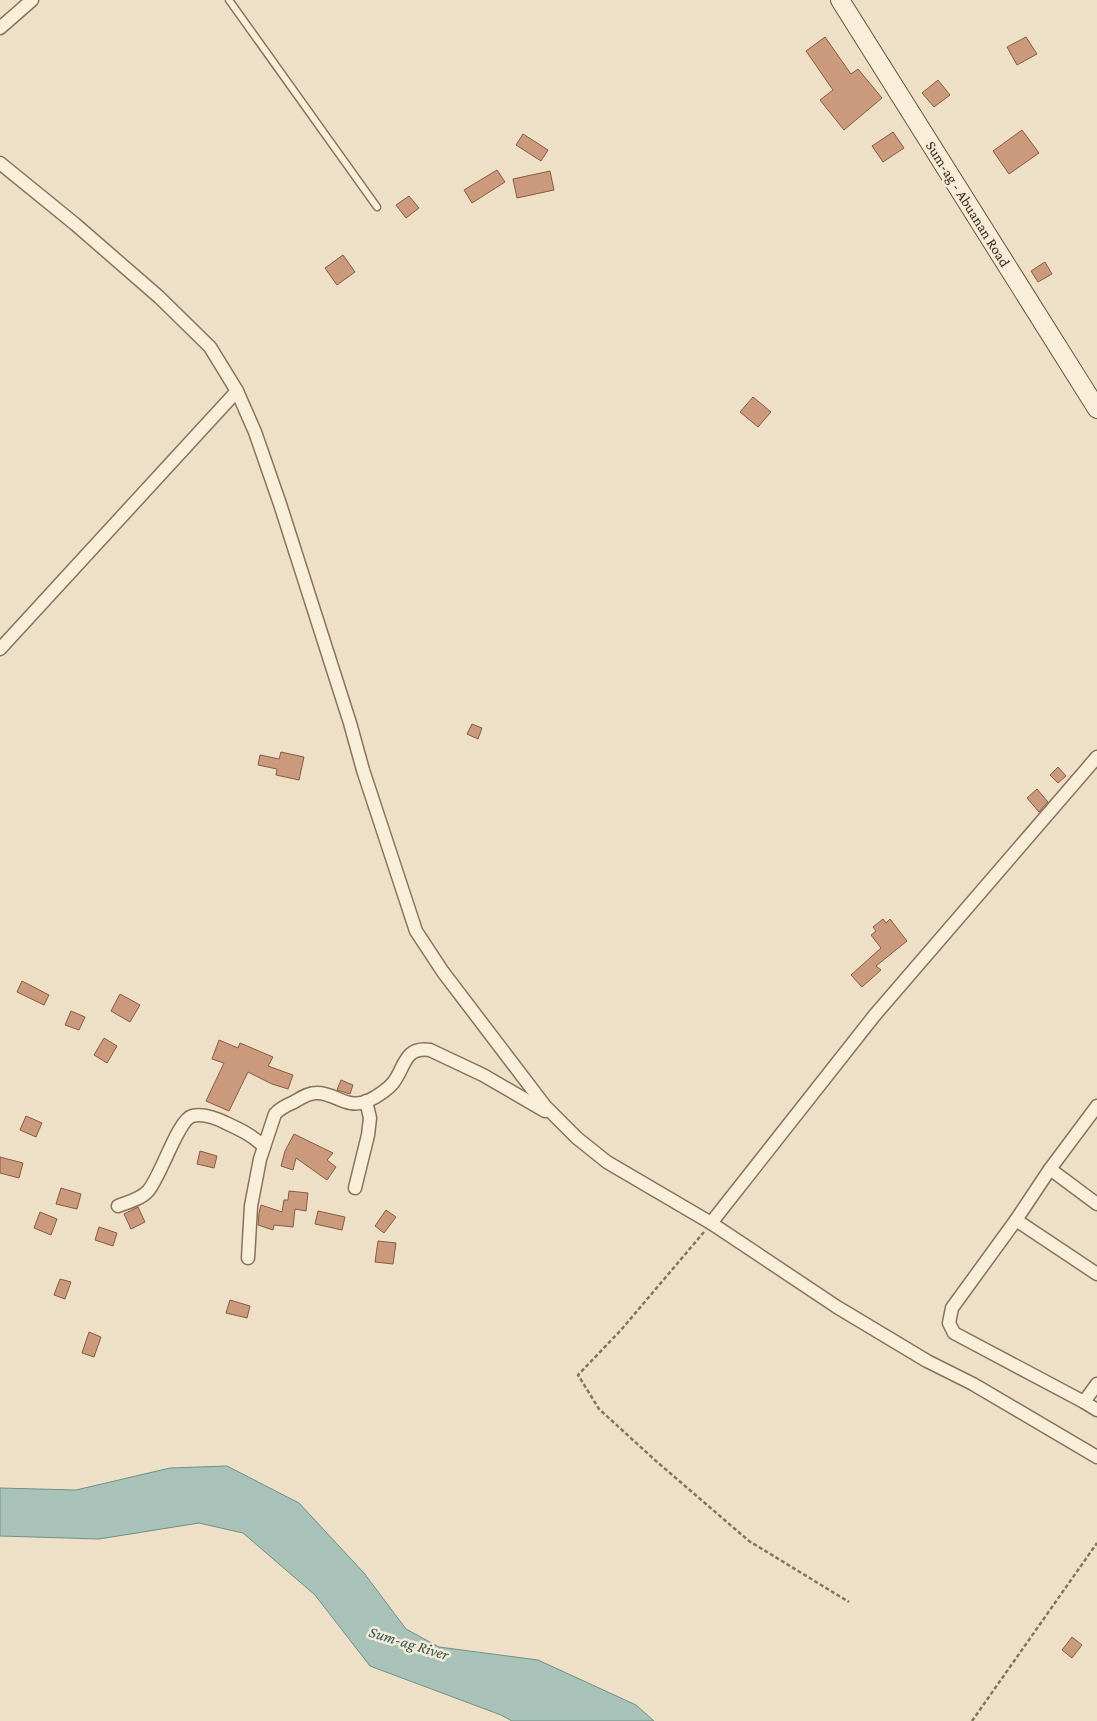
<svg xmlns="http://www.w3.org/2000/svg" width="1097" height="1721" viewBox="0 0 1097 1721" font-family="'Crimson Pro',serif">
  <rect width="100%" height="100%" fill="#eee0c6"/>
  <!-- water -->
  <polygon fill="#a8c2b9" stroke="#6e9086" points="227,1466 299,1503 364,1573 406,1629 439,1647 538,1660 636,1705 654,1721 512,1721 501,1715 370,1666 315,1595 243,1533 199,1523 99,1539 0,1536 0,1488 76,1490 170,1468"/>
  <!-- building -->
  <g fill="#cb9a7d" stroke="#885b42">
    <polygon points="825,37 851,74 858,69 882,98 844,130 820,100 833,90 806,51"/>
    <polygon points="1026,37 1037,54 1017,65 1007,47"/>
    <polygon points="938,80 950,95 934,107 922,93"/>
    <polygon points="1022,130 1039,153 1009,174 993,151"/>
    <polygon points="893,132 904,148 883,162 872,146"/>
    <polygon points="523,134 548,150 541,161 516,145"/>
    <polygon points="497,170 505,182 472,203 464,190"/>
    <polygon points="550,171 554,190 517,198 513,179"/>
    <polygon points="409,196 419,208 406,218 396,205"/>
    <polygon points="343,255 355,272 337,285 325,268"/>
    <polygon points="1045,262 1052,274 1038,282 1031,271"/>
    <polygon points="753,397 771,412 758,427 740,412"/>
    <polygon points="472,724 482,728 478,739 467,734"/>
    <polygon points="281,752 304,757 299,780 276,775 277,769 258,765 260,755 279,759"/>
    <polygon points="1058,767 1066,776 1058,783 1050,775"/>
    <polygon points="1037,789 1048,802 1039,812 1027,798"/>
    <polygon points="883,919 886,923 890,919 907,941 876,966 881,970 862,987 851,975 881,948 871,935 876,931 873,927"/>
    <polygon points="22,981 49,995 44,1005 17,992"/>
    <polygon points="120,994 140,1005 130,1022 111,1011"/>
    <polygon points="71,1011 85,1017 79,1030 65,1025"/>
    <polygon points="104,1038 117,1046 107,1063 94,1055"/>
    <polygon points="219,1040 238,1048 240,1043 273,1057 268,1066 293,1075 288,1089 272,1084 248,1072 229,1111 206,1101 224,1063 212,1059"/>
    <polygon points="341,1080 353,1085 350,1094 337,1090"/>
    <polygon points="26,1116 42,1123 36,1137 20,1130"/>
    <polygon points="294,1134 333,1153 327,1160 336,1167 327,1180 296,1158 293,1170 281,1166 285,1151"/>
    <polygon points="200,1151 217,1156 214,1168 197,1164"/>
    <polygon points="0,1157 23,1163 19,1178 0,1173"/>
    <polygon points="61,1188 81,1194 77,1209 56,1204"/>
    <polygon points="289,1191 308,1193 306,1211 295,1209 293,1227 274,1225 273,1230 258,1225 259,1213 261,1205 282,1212 284,1200 288,1200"/>
    <polygon points="138,1207 145,1222 131,1229 124,1214"/>
    <polygon points="386,1210 396,1217 384,1233 375,1226"/>
    <polygon points="318,1211 345,1217 342,1230 315,1224"/>
    <polygon points="40,1212 57,1219 51,1235 34,1228"/>
    <polygon points="99,1227 117,1233 113,1246 95,1240"/>
    <polygon points="378,1241 396,1243 393,1264 375,1262"/>
    <polygon points="60,1279 71,1282 65,1299 54,1295"/>
    <polygon points="230,1300 250,1306 247,1318 226,1313"/>
    <polygon points="89,1332 101,1337 94,1357 82,1353"/>
    <polygon points="1072,1637 1082,1645 1072,1658 1062,1650"/>
  </g>
  <g fill="none" stroke-linecap="round" stroke-linejoin="round">
    <!-- service casing -->
    <g stroke="#89725c" stroke-width="9">
      <polyline id="service" points="229,0 377,207"/>
    </g>
    <!-- minor casing -->
    <g stroke="#89725c" stroke-width="15">
      <g id="minor">
        <polyline points="0,28 32,0"/>
        <polyline points="0,163 75,224 159,297 210,347 237,391 255,432 280,504 350,723 363,770 416,931 443,972 545,1106 577,1138 607,1162 711,1223 837,1307 927,1361 973,1384 1097,1457"/>
        <polyline points="0,649 237,391"/>
        <polyline points="1050,1169 1097,1204"/>
        <polyline points="355,1188 368,1135 370,1118 366,1101"/>
        <path d="M118,1206C128,1202 141,1199 148,1191C161,1176 178,1120 192,1116C203,1113 216,1118 226,1123C239,1129 254,1136 264,1147"/>
        <polyline points="1016,1220 1097,1274"/>
        <polyline points="711,1223 874,1016 1097,757"/>
        <path d="M248,1258L251,1206L260,1159L275,1114C280,1108 287,1105 294,1102C301,1098 308,1093 316,1093C335,1092 346,1110 368,1101C376,1097 387,1090 393,1083C405,1068 404,1046 430,1050L483,1075L545,1111"/>
        <polyline points="1097,1384 1084,1402 1097,1410"/>
        <polyline points="1084,1402 954,1333 949,1323 952,1308 1016,1220 1050,1169 1097,1106"/>
      </g>
    </g>
    <!-- secondary casing -->
    <g stroke="#6b533f" stroke-width="20">
      <polyline id="secondary" points="840,0 1097,409"/>
    </g>
    <!-- path -->
    <g stroke="#89725c" stroke-width="2.5" stroke-dasharray="4 2.5" stroke-linecap="butt">
      <polyline points="704,1232 621,1330 578,1375 599,1409 656,1461 749,1541 849,1602"/>
      <polyline points="972,1721 1097,1543"/>
    </g>
    <!-- service -->
    <use href="#service" stroke="#f9eeda" stroke-width="6"/>
    <!-- minor -->
    <use href="#minor" stroke="#f9eeda" stroke-width="12"/>
    <!-- secondary -->
    <use href="#secondary" stroke="#f9eeda" stroke-width="18"/>
  </g>
  <g text-anchor="middle" dominant-baseline="central" stroke-width="5" stroke-linejoin="round" paint-order="stroke">
    <!-- street labels -->
    <g font-size="15" fill="#3a2b20" stroke="#f5ebd6">
      <text transform="translate(968 204) rotate(58)">Sum-ag - Abuanan Road</text>
    </g>
    <!-- water labels -->
    <g font-size="16" font-style="italic" fill="#2f5955" stroke="#f5ebd6">
      <text transform="translate(409 1643) rotate(17)">Sum-ag River</text>
    </g>
  </g>
</svg>
